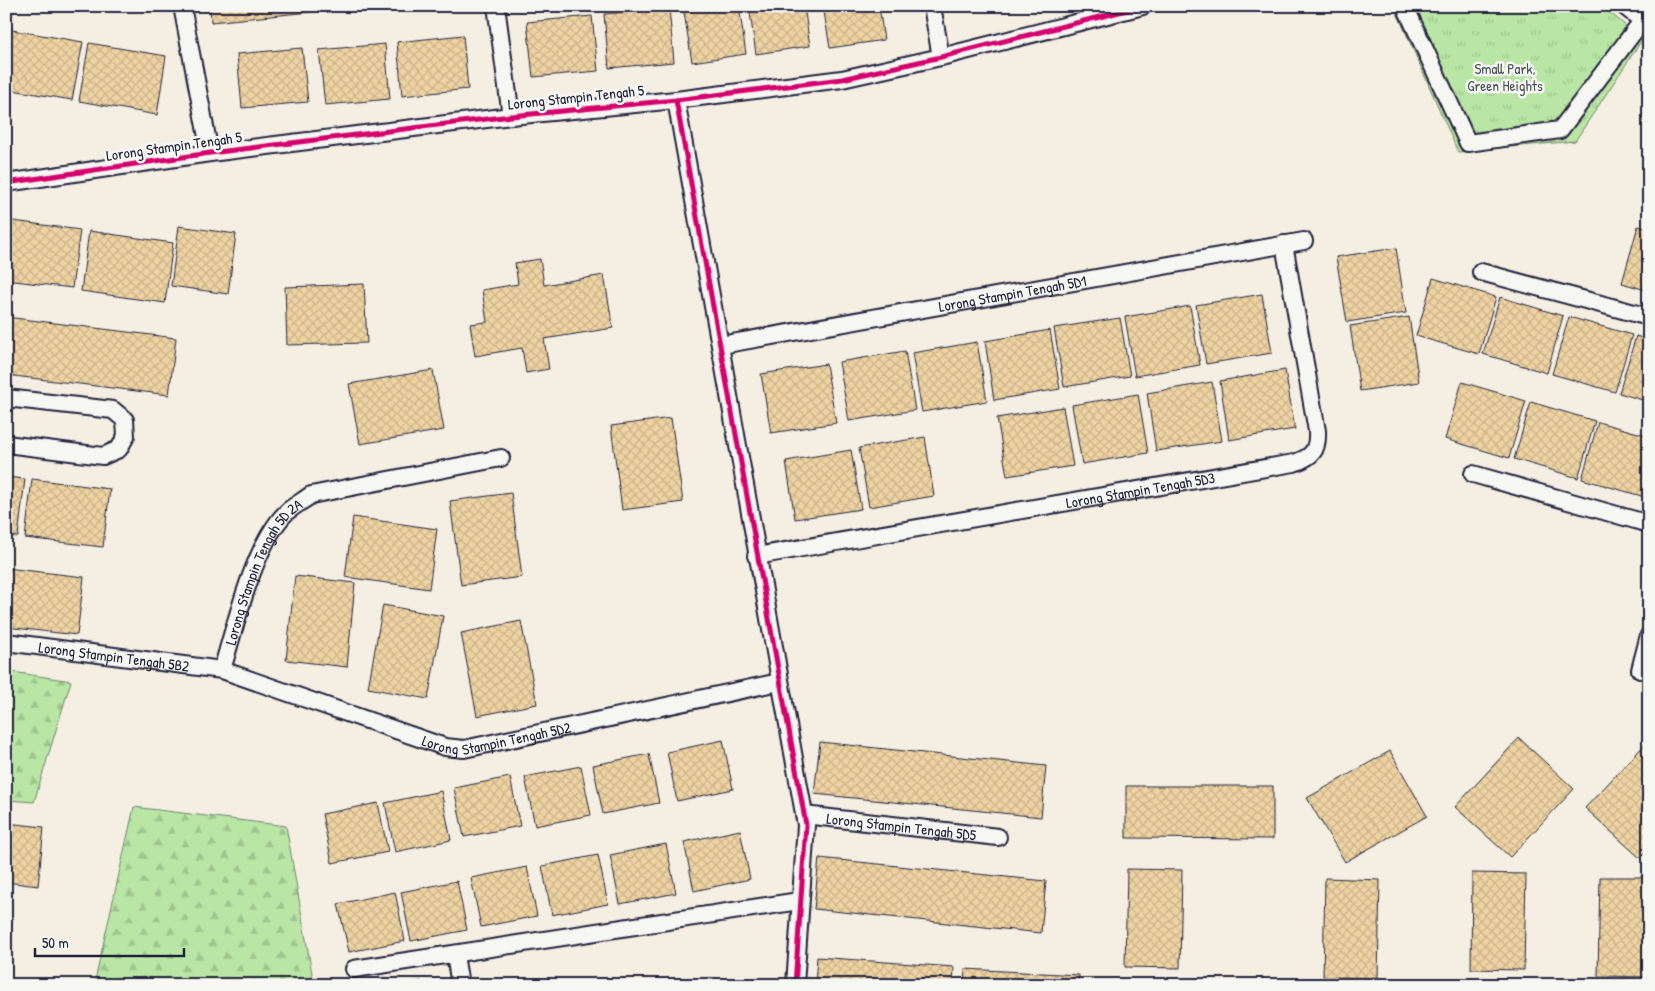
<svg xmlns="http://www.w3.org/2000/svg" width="1655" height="991" viewBox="0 0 1655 991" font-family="'Patrick Hand',sans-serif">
  <defs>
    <pattern id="forest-firs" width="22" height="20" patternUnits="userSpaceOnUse" patternTransform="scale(1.25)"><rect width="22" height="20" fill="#b9e6a4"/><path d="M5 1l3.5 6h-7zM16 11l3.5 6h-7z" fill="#9fc58e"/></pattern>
    <pattern id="park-tufts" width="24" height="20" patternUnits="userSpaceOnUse" patternTransform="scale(1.25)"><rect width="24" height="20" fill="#b9e6a4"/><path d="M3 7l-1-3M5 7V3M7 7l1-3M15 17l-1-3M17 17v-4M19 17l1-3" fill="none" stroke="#9fc58e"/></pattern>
    <pattern id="building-cross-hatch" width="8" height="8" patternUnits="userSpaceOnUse" patternTransform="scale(1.25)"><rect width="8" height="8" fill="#eed3a2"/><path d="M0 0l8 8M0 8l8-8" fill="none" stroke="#ccb58c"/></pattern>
  </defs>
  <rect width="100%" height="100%" fill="#f4efe2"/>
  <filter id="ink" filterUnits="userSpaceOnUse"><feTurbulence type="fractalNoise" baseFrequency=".02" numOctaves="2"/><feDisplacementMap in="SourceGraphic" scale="10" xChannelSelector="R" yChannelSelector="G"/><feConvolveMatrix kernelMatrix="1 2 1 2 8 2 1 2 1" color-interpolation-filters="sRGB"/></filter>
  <g filter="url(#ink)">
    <!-- forest -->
    <g fill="url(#forest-firs)" stroke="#6e8470">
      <polygon points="6,671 71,681 34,802 6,800"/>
      <polygon points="134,807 286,826 314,985 94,985"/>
    </g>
    <!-- park -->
    <polygon fill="url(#park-tufts)" stroke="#6e8470" points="1394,6 1593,6 1612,14 1642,40 1575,141 1458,152"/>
    <!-- building -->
    <g fill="url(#building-cross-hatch)" stroke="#22223b">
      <polygon points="210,6 350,6 350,8 211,22"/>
      <polygon points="683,6 739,6 746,54 692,62"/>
      <polygon points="749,6 804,6 810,46 756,54"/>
      <polygon points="823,6 879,6 884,40 830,48"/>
      <polygon points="966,6 987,6 967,11"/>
      <polygon points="669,8 674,62 609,68 604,14"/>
      <polygon points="592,16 598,71 533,77 527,22"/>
      <polygon points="6,29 83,42 72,100 6,89"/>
      <polygon points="463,35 468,89 402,96 397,42"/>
      <polygon points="89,43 166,56 157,115 79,101"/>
      <polygon points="385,44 390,99 325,105 319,50"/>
      <polygon points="302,48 308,102 242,108 237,54"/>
      <polygon points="6,220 80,230 72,288 6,280"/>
      <polygon points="179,226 236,234 228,294 171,286"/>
      <polygon points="1638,226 1649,229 1649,291 1622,283"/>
      <polygon points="89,231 173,243 165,303 81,291"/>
      <polygon points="1396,248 1406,313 1347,322 1336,257"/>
      <polygon points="540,259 544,285 604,275 613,328 544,339 549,369 526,373 522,348 475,356 470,324 487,322 482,290 518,284 515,263"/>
      <polygon points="1433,278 1496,297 1479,354 1416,336"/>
      <polygon points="364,284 367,343 287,345 285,287"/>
      <polygon points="1262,294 1272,353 1206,364 1196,305"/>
      <polygon points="1500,297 1563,316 1547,373 1483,354"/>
      <polygon points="1190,306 1200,365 1135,376 1125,317"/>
      <polygon points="6,317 176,338 169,395 6,375"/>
      <polygon points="1409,317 1419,382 1360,391 1350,326"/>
      <polygon points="1569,317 1632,335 1615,392 1552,374"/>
      <polygon points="1120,318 1130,376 1064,387 1054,328"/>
      <polygon points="1050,330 1060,389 994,400 985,341"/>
      <polygon points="1636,336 1649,340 1649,402 1619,393"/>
      <polygon points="977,342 987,401 922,412 912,353"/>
      <polygon points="905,351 915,410 849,421 839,362"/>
      <polygon points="826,364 836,423 771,433 761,374"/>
      <polygon points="433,370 444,430 360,444 349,384"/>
      <polygon points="1285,370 1295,429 1229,440 1220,381"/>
      <polygon points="1212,382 1222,441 1156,451 1147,393"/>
      <polygon points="1462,382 1526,401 1509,458 1445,439"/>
      <polygon points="1138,394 1148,453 1082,464 1072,405"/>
      <polygon points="1531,402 1595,421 1578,478 1514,459"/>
      <polygon points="1063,407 1073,466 1007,476 997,418"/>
      <polygon points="671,418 683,502 622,510 611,426"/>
      <polygon points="1598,422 1649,436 1649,485 1645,497 1582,479"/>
      <polygon points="925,437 934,496 869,507 859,448"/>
      <polygon points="851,450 861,509 795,519 786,461"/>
      <polygon points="6,477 25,479 18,537 6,536"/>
      <polygon points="32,479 110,489 103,547 25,538"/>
      <polygon points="511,493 522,577 461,585 450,501"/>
      <polygon points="353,517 437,529 429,589 345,577"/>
      <polygon points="6,568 84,577 77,635 6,627"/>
      <polygon points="295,576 355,583 347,667 286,660"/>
      <polygon points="383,605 443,616 428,699 368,688"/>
      <polygon points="521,621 537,704 477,716 461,633"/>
      <polygon points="1519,738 1574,789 1510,857 1455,807"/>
      <polygon points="723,740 733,789 677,801 667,752"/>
      <polygon points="1649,740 1649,849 1640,858 1585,808"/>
      <polygon points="820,742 1046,766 1041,817 814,794"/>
      <polygon points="1390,751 1427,816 1345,862 1307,798"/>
      <polygon points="649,754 659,803 603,814 593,765"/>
      <polygon points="581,766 591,815 535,826 525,777"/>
      <polygon points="510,777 520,826 464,837 454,788"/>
      <polygon points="1126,786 1273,786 1273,839 1126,838"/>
      <polygon points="441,791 451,840 395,852 385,803"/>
      <polygon points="378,803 388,852 332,863 322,814"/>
      <polygon points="6,823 44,827 38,886 6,882"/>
      <polygon points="740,830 750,879 694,891 684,842"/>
      <polygon points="666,844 676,893 620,904 610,855"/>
      <polygon points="598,855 608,904 552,915 542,866"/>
      <polygon points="819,858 1046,881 1041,933 814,909"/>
      <polygon points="527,867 537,916 481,927 471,878"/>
      <polygon points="1127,869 1182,870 1180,968 1125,967"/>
      <polygon points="1472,873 1526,874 1524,970 1471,969"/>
      <polygon points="1600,877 1649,877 1649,977 1598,976"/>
      <polygon points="1325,878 1380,880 1378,978 1323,977"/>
      <polygon points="457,881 467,930 411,941 401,892"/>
      <polygon points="395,892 405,941 349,952 338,904"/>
      <polygon points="817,957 954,967 953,985 815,985"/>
      <polygon points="965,969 1079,975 1078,985 964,985"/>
      <polygon points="421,981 421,985 398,985"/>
    </g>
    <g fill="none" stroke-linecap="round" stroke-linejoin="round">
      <!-- street casing -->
      <g stroke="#22223b" stroke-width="20">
        <g id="street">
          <polyline points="182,6 210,153"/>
          <polyline points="496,6 511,116"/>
          <polyline points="932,6 941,57"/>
          <polyline points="1405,6 1468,143 1560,130 1642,21"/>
          <polyline points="1624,6 1649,26"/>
          <polyline points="676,100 806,825 795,985"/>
          <polyline points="6,183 210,153 511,116 676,100 842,79 941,57 1143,6"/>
          <polyline points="1481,272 1649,317"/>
          <path id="s1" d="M721,345L1304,241"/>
          <polyline points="6,398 113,410 125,420 126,436 119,449 103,456 6,444"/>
          <polyline points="1473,474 1649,524"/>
          <path id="s2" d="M756,556L1294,463C1312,457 1318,451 1317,431L1284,244"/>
          <path id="s3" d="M6,642L222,670L445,747L464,749L779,682"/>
          <path id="s4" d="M222,670C235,627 255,539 289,510C296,505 304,500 311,495L501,458"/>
          <polyline points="1640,670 1649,635"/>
          <path id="s5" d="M804,815L998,837"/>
          <polyline points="455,955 460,985"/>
          <polyline points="354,969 799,901"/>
        </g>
      </g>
      <!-- street -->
      <use href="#street" stroke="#f6f6f2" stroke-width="16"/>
      <!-- cycleway casing -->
      <g stroke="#f6f6f2" stroke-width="8">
        <g id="cycleway">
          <polyline points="676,100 806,825 795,985"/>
          <polyline points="6,183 210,153 511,116 676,100 842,79 941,57 1143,6"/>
        </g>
      </g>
      <!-- cycleway -->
      <use href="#cycleway" stroke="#d6006c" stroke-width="5"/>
    </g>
  </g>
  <g text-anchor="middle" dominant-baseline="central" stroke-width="5" stroke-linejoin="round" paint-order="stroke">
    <!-- park labels -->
    <g font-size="15" fill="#485355" stroke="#f6f6f2">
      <text x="1505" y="68">Small Park,<tspan x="1505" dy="17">Green Heights</tspan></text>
    </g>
    <!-- street labels -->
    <g font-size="15" fill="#22223b" stroke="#f6f6f2">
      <text transform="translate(576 97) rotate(-6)">Lorong Stampin Tengah 5</text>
      <text transform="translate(174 146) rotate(-8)">Lorong Stampin Tengah 5</text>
      <text stroke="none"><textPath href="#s1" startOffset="296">Lorong Stampin Tengah 5D1</textPath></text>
      <text stroke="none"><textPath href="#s2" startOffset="390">Lorong Stampin Tengah 5D3</textPath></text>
      <text stroke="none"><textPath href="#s4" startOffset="108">Lorong Stampin Tengah 5D 2A</textPath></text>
      <text stroke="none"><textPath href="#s3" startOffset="109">Lorong Stampin Tengah 5B2</textPath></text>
      <text stroke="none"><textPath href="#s3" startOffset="506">Lorong Stampin Tengah 5D2</textPath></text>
      <text stroke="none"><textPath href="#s5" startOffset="98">Lorong Stampin Tengah 5D5</textPath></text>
    </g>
  </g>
  <!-- margin -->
  <rect width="1655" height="991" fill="none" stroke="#f6f6f2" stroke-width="25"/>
  <rect x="12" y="12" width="1630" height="966" fill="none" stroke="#22223b" stroke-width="2" filter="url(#ink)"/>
  <!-- scale -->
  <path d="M35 948v8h149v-8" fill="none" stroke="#22223b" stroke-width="2.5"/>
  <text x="42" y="948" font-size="15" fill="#22223b" stroke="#f6f6f2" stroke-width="4" paint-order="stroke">50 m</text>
</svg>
